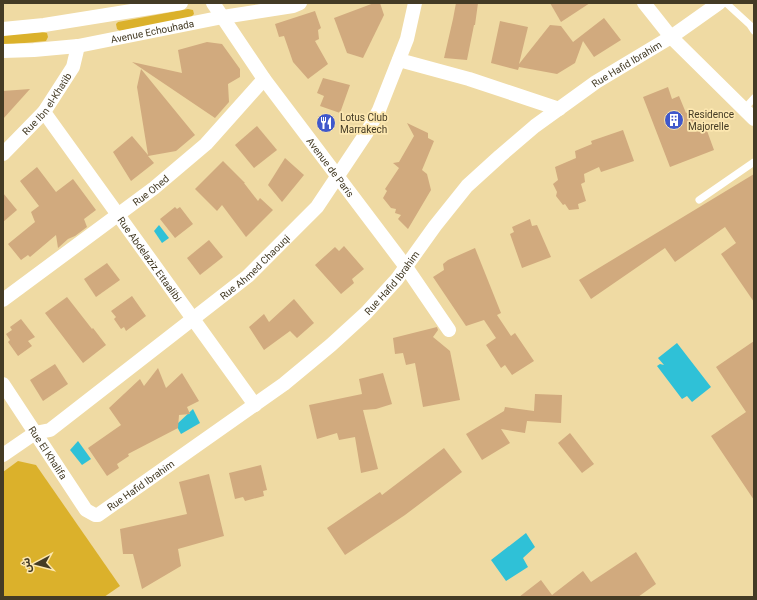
<svg xmlns="http://www.w3.org/2000/svg" width="757" height="600" viewBox="0 0 757 600" font-family="Roboto,'Noto Sans Arabic',sans-serif">
  <rect width="100%" height="100%" fill="#efdaa3"/>
  <!-- green -->
  <g fill="#dbb12b">
    <polygon points="188,9 193,10 194,14 190,18 120,31 117,29 116,24 118,22"/>
    <polygon points="42,32 47,33 48,37 46,41 3,45 3,35"/>
    <polygon points="18,461 36,465 120,586 104,597 3,597 3,472"/>
  </g>
  <!-- water -->
  <g fill="#2fc1d7">
    <polygon points="159,225 169,238 162,243 154,231"/>
    <polygon points="677,343 711,387 692,402 687,396 682,399 657,366 660,364 664,365 658,358"/>
    <polygon points="193,409 200,423 181,434 176,425"/>
    <polygon points="78,441 91,459 82,465 70,450"/>
    <polygon points="526,533 535,547 523,558 528,567 506,581 491,560"/>
  </g>
  <!-- building -->
  <g fill="#d1aa7e">
    <polygon points="374,3 380,3 384,15 363,58 347,53 334,18"/>
    <polygon points="456,3 478,3 475,25 474,25 467,60 444,58 453,19"/>
    <polygon points="550,3 590,3 561,22"/>
    <polygon points="315,11 321,28 318,30 319,39 315,41 328,64 308,79 293,62 284,36 279,37 275,24"/>
    <polygon points="604,18 621,40 594,57 583,41 575,63 557,74 519,67 518,70 491,63 500,21 528,27 519,64 550,25 561,26 573,42"/>
    <polygon points="207,42 222,44 240,69 240,77 228,84 229,102 215,118 132,62 182,73 178,50"/>
    <polygon points="141,69 195,135 176,151 148,156 154,163 131,181 113,152 132,136 148,155 137,87"/>
    <polygon points="323,78 350,85 340,113 320,106 324,96 317,93"/>
    <polygon points="668,87 672,99 679,96 686,113 693,110 701,130 706,128 714,150 670,167 643,97"/>
    <polygon points="30,89 3,119 3,91"/>
    <polygon points="407,123 428,133 428,138 434,141 422,170 427,174 431,190 408,229 398,219 401,215 395,213 396,209 391,208 383,198 387,191 385,189 399,168 393,163 399,162 414,136"/>
    <polygon points="257,126 277,150 254,168 235,145"/>
    <polygon points="623,130 634,161 601,172 599,167 584,174 585,182 581,184 586,201 578,204 579,209 569,210 565,204 563,205 556,196 557,192 553,184 558,180 555,167 576,158 575,151 592,144 591,141"/>
    <polygon points="285,158 304,175 282,202 268,185"/>
    <polygon points="223,161 245,183 244,183 258,201 260,198 273,210 246,237 222,205 217,211 195,189"/>
    <polygon points="37,167 56,192 73,179 96,210 84,219 87,227 75,236 68,239 58,248 56,235 30,257 28,255 21,260 8,244 35,222 31,212 39,206 20,181"/>
    <polygon points="754,174 754,302 721,254 736,243 725,227 675,262 665,248 591,299 579,280"/>
    <polygon points="3,193 17,210 3,222"/>
    <polygon points="175,207 177,209 180,207 193,224 175,238 160,219"/>
    <polygon points="530,219 532,226 537,225 551,257 522,268 510,234 514,232 512,227"/>
    <polygon points="209,240 223,257 200,275 187,258"/>
    <polygon points="344,246 364,269 352,279 354,283 341,294 315,265 335,247 339,251"/>
    <polygon points="475,248 501,313 497,315 511,336 515,333 534,361 512,375 505,365 501,368 486,345 496,338 484,320 466,326 433,277 444,270 443,264 448,260"/>
    <polygon points="107,263 120,280 96,297 84,279"/>
    <polygon points="132,296 146,316 126,331 124,327 121,329 114,319 116,317 111,311"/>
    <polygon points="67,297 92,329 93,328 106,345 83,363 45,313"/>
    <polygon points="294,299 314,323 297,338 290,331 264,350 249,327 264,314 269,322"/>
    <polygon points="21,319 35,337 28,341 32,346 18,356 8,342 10,340 6,334 12,330 10,327"/>
    <polygon points="437,327 438,330 433,337 450,351 460,400 423,407 415,363 406,365 403,353 395,354 393,338"/>
    <polygon points="754,341 754,500 711,436 746,412 716,367"/>
    <polygon points="55,364 68,384 43,401 30,380"/>
    <polygon points="158,368 166,388 182,373 199,401 187,407 190,414 179,415 178,428 128,454 129,456 117,464 119,468 107,476 88,448 121,425 109,408 140,379 144,386"/>
    <polygon points="383,373 392,404 376,409 363,410 378,469 361,473 355,437 339,440 337,433 317,439 309,405 362,394 359,379"/>
    <polygon points="535,394 562,395 561,423 527,421 525,433 501,429 510,443 482,460 466,434 504,411 505,407 534,411"/>
    <polygon points="570,433 594,464 582,473 558,443"/>
    <polygon points="444,448 462,472 405,515 345,555 327,528 380,492 382,495"/>
    <polygon points="261,465 267,490 263,491 264,496 245,501 243,497 235,499 229,473"/>
    <polygon points="209,474 224,536 178,549 181,566 142,589 133,554 123,554 120,529 187,514 179,482"/>
    <polygon points="636,552 656,584 638,597 519,597 541,580 552,595 583,571 591,582"/>
  </g>
  <g fill="none" stroke-linecap="round" stroke-linejoin="round">
    <!-- service -->
    <g stroke="#fff" stroke-width="7">
      <polyline points="726,3 750,25 754,31"/>
      <polyline points="744,109 754,98"/>
      <polyline points="699,200 754,162"/>
    </g>
    <!-- minor -->
    <g stroke="#fff" stroke-width="14">
      <path id="s1" d="M213,3L264,79L406,267L449,330"/>
      <polyline points="644,3 671,37 754,119"/>
      <polyline points="3,29 44,25 181,3"/>
      <path id="s2" d="M3,51L34,50L78,46L223,17L293,6L300,3"/>
      <polyline points="399,60 469,79 559,109"/>
      <path id="s3" d="M44,112L255,405"/>
      <path id="s4" d="M3,154L44,112L73,67L78,46"/>
      <path id="s5" d="M3,300L154,188L206,144L264,79"/>
      <path id="s6" d="M3,384L86,510L95,515H98L284,384L331,345L366,313L397,279L435,226L467,186L500,156L535,126L596,82L671,37L719,3"/>
      <path id="s7" d="M3,455L35,433L50,430L248,276L317,207L367,132L379,110L407,39L415,3"/>
    </g>
  </g>
  <!-- icons -->
  <defs>
    <g id="building-disc" transform="scale(1)"><circle r="9.5" fill="#4058cb" stroke="#fce7b0"/><path d="M-4-6H4V6H1V3H-1V6H-4ZM-2.5-4.3h1.7v1.8h-1.7ZM.8-4.3h1.7v1.8H.8ZM-2.5-1h1.7V.8h-1.7ZM.8-1h1.7V.8H.8Z" fill="#fff"/></g>
    <g id="restaurant-disc" transform="scale(1)"><circle r="9.5" fill="#4058cb" stroke="#fce7b0"/><path d="M-5-6h1v4h1v-4h1v4h1v-4h1v5L-1.5 .5V6h-2V.5L-5-1ZM5-6V6H3V1.5H1.5Q1.5-4 5-6Z" fill="#fff"/></g>
  </defs>
  <g fill-rule="evenodd">
    <use href="#building-disc" x="674" y="120"/>
    <use href="#restaurant-disc" x="326" y="123"/>
  </g>
  <g text-anchor="middle" dominant-baseline="central" stroke-width="3.5" stroke-linejoin="round" paint-order="stroke">
    <!-- street labels -->
    <g font-size="10" fill="#443b25" stroke="#fce7b0">
      <text stroke="none"><textPath href="#s2" startOffset="151">Avenue Echouhada</textPath></text>
      <text stroke="none"><textPath href="#s6" startOffset="864">Rue Hafid Ibrahim</textPath></text>
      <text stroke="none"><textPath href="#s4" startOffset="67">Rue Ibn el-Khatib</textPath></text>
      <text stroke="none"><textPath href="#s1" startOffset="202">Avenue de Paris</textPath></text>
      <text stroke="none"><textPath href="#s5" startOffset="184">Rue Ohed</textPath></text>
      <text stroke="none"><textPath href="#s3" startOffset="181">Rue Abdelaziz Ettaalibi</textPath></text>
      <text stroke="none"><textPath href="#s7" startOffset="316">Rue Ahmed Chaouqi</textPath></text>
      <text stroke="none"><textPath href="#s6" startOffset="540">Rue Hafid Ibrahim</textPath></text>
      <text stroke="none"><textPath href="#s6" startOffset="82">Rue El Khalifa</textPath></text>
      <text stroke="none"><textPath href="#s6" startOffset="216">Rue Hafid Ibrahim</textPath></text>
    </g>
    <!-- poi labels -->
    <g font-size="10" fill="#443b25" stroke="#fce7b0" text-anchor="start">
      <text x="688" y="114">Residence<tspan x="688" dy="12">Majorelle</tspan></text>
      <text x="340" y="117">Lotus Club<tspan x="340" dy="12">Marrakech</tspan></text>
    </g>
  </g>
  <!-- border -->
  <rect width="757" height="600" fill="none" stroke="#443b25" stroke-width="8"/>
  <!-- north arrow -->
  <g transform="translate(36 564) rotate(263)" stroke="#fce7b0" stroke-width="3" paint-order="stroke">
  <path d="M0-3L7 15L0 10L-7 15Z" fill="#443b25"/>
  <text y="-6" font-size="11" font-weight="bold" text-anchor="middle" fill="#443b25">ش</text>
  </g>
</svg>
